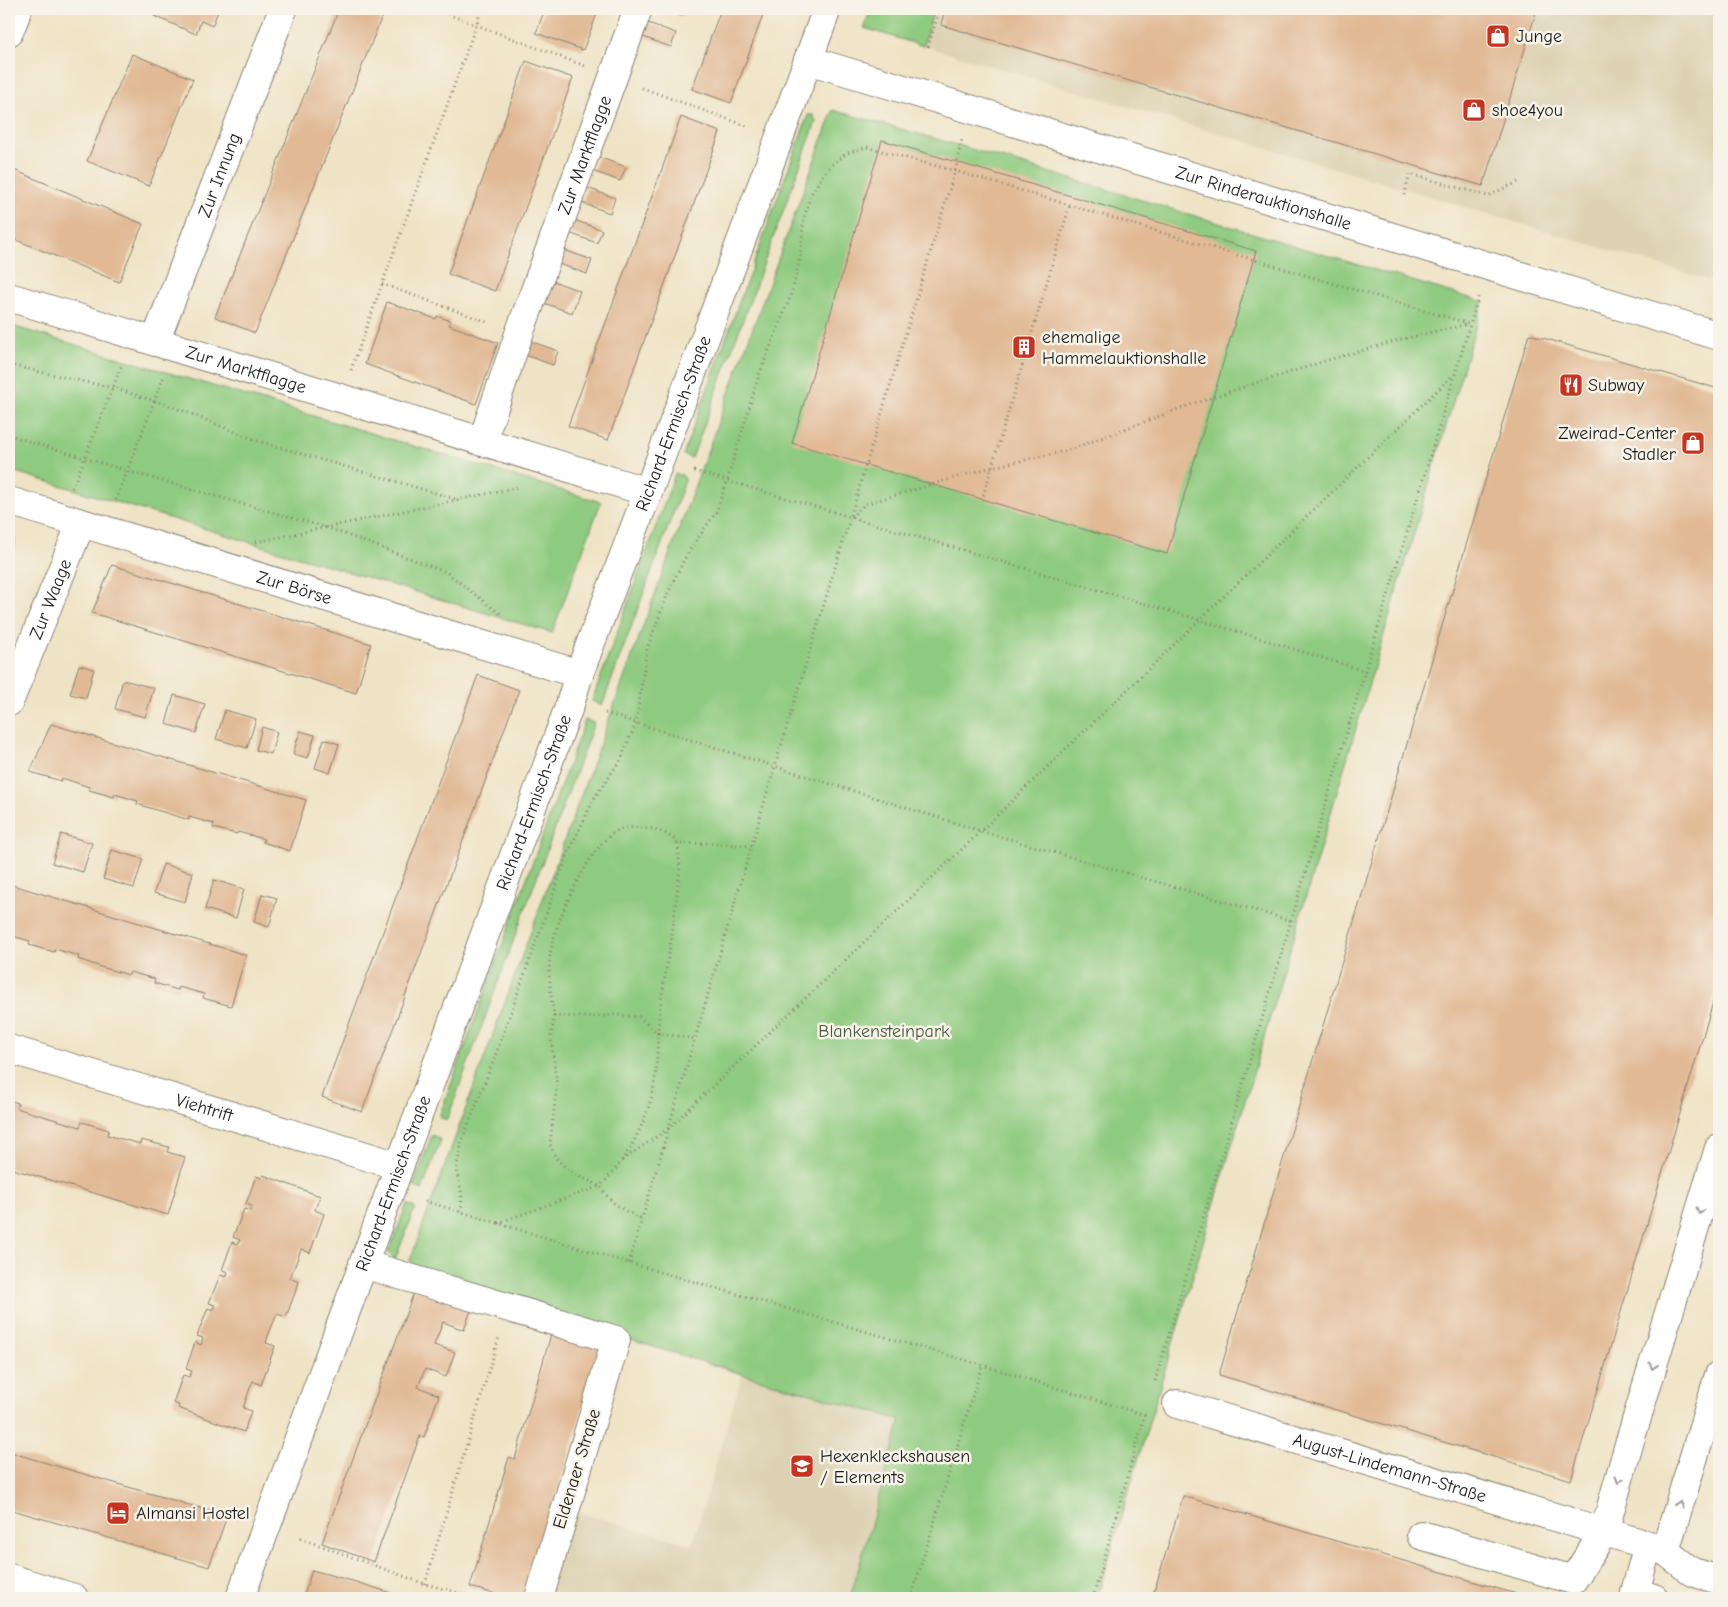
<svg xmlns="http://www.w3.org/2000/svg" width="1728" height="1607" viewBox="0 0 1728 1607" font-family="'Comic Neue',sans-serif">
  <rect width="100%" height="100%" fill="#f7f3e8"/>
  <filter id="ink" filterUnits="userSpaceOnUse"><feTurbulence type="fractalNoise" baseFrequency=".02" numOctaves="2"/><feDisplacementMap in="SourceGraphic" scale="10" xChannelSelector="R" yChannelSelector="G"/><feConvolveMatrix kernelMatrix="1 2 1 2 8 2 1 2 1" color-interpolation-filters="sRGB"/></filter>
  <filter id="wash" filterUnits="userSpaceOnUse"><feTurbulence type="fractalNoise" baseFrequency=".0096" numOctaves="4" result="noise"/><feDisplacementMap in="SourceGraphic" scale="20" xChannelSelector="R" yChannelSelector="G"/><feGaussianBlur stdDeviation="1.12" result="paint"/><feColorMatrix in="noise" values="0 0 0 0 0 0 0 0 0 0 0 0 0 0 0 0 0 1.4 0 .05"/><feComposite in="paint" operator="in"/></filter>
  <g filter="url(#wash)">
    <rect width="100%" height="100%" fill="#efe3c5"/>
    <!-- built -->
    <g fill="#ddd3b4">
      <polygon points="871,9 1719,9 1719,283 864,28"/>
      <polygon points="742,1374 902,1420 850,1598 548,1598 574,1511 692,1545"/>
    </g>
    <!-- green -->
    <g fill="#8eca7f" stroke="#55734e">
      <polygon points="871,9 934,9 923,46 864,28"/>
      <polygon points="833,110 961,146 1483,302 1097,1598 850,1598 901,1420 742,1374 406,1271"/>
      <polygon points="808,115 813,115 816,122 692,458 683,455"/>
      <polygon points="9,325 601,502 552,633 9,470"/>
      <polygon points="675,474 682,475 684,477 685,481 602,706 592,701"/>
      <polygon points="585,720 594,723 447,1120 439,1117"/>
      <polygon points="432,1135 441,1140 422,1190 413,1186"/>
      <polygon points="407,1204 415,1208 395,1260 388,1253"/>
    </g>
    <g id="blocks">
      <!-- building -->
      <g fill="#e1b995">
        <polygon points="157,9 219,9 212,26 201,21 196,34 154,16"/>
        <polygon points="339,9 385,9 255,333 215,317"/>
        <polygon points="545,9 599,9 583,50 536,33"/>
        <polygon points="662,9 685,9 682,16"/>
        <polygon points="721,9 765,9 731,103 692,89"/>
        <polygon points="945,9 1537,9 1483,186 941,25"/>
        <polygon points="648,23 676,33 671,47 643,37"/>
        <polygon points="132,54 193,79 149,186 87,161"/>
        <polygon points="526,61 573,78 495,291 448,274"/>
        <polygon points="681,117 720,132 608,440 568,426"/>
        <polygon points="882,140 1256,251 1167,554 792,443"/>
        <polygon points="598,157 626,167 620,181 593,171"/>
        <polygon points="9,168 143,224 119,282 9,237"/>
        <polygon points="587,188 615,198 610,213 582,203"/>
        <polygon points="574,220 602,230 597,243 569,233"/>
        <polygon points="564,250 592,260 587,274 559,264"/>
        <polygon points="553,281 580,291 572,313 544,303"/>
        <polygon points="387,302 436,319 437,316 451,321 449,325 498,343 476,404 365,364"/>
        <polygon points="1529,334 1719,389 1719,982 1571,1480 1219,1375"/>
        <polygon points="530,341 558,351 553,365 525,355"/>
        <polygon points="9,536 14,538 9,553"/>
        <polygon points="112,565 371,644 356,693 92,613"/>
        <polygon points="79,665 94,669 86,698 70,694"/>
        <polygon points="478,675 519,690 362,1112 322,1097"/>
        <polygon points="123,680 154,688 145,717 115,709"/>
        <polygon points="174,695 205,704 196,733 166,724"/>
        <polygon points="225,710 256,719 247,748 216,739"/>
        <polygon points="51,724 306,800 290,851 263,842 264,839 238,832 237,834 213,828 214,824 189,817 189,820 137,804 138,801 115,794 114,797 89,790 89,787 62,778 61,781 30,772"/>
        <polygon points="262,727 277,732 271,754 256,750"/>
        <polygon points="300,731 315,735 308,758 293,754"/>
        <polygon points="324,739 339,744 330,773 315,768"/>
        <polygon points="61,834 92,843 83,872 52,863"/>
        <polygon points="112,850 143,859 134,888 103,879"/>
        <polygon points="163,864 193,873 185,902 154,893"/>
        <polygon points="214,880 244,889 236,918 205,909"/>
        <polygon points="9,884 246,955 231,1006 203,998 204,994 179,987 178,990 154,983 155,979 130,972 129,975 104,968 78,959 79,956 55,949 54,952 29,945 30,941 9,935"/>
        <polygon points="262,894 277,898 269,927 254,922"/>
        <polygon points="9,1100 18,1103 17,1108 26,1111 80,1127 82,1122 109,1130 107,1135 133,1142 140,1144 141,1140 169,1147 167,1152 185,1157 168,1215 9,1168"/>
        <polygon points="263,1175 320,1196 315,1210 324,1214 310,1253 301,1249 296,1263 290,1278 299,1282 286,1317 277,1314 268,1336 266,1343 275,1346 261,1385 253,1381 250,1388 243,1408 251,1411 244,1432 178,1408 179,1405 173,1403 183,1375 189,1377 192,1371 186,1369 195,1342 201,1345 203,1338 197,1336 208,1308 213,1310 215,1307 215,1305 209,1303 220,1275 226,1277 228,1272 222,1270 232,1242 238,1244 240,1240 233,1237 244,1209 250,1211 252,1206 246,1204 256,1176 262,1178"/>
        <polygon points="415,1289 471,1310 464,1330 443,1322 434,1345 455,1352 446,1377 425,1369 418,1387 439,1395 424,1437 420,1436 374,1562 322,1543"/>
        <polygon points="552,1331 601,1346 526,1598 510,1598 470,1587 509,1457 515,1459"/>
        <polygon points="9,1452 227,1516 209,1567 9,1509"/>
        <polygon points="1183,1496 1530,1598 1176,1598 1169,1596 1154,1592"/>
        <polygon points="312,1570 356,1582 407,1598 303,1598"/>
      </g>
    </g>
  </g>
  <g filter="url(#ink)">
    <use href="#blocks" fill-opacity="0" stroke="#868070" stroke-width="1"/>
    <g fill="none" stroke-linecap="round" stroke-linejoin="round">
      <!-- minor casing -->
      <g stroke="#868070" stroke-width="30">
        <g id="minor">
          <polyline points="9,32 18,9"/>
          <path id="s1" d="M808,60L1719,336"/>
          <path id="s2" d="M9,297L648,492"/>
          <path id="s3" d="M155,342L283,9"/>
          <path id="s4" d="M482,442L519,334L638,9"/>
          <path id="s5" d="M9,501L579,674"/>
          <path id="s6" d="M9,702L81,523"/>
          <path id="s7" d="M9,1049L399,1166"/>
          <polyline points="363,1264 616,1340 539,1598"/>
          <path id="s8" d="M1177,1404L1648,1545L1665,1551L1692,1572L1719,1580"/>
          <polyline points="1421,1535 1573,1580 1604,1532 1629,1444 1719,1148"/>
          <polyline points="1648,1545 1635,1592 1654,1598"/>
          <polyline points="1665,1551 1719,1375"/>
          <polyline points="9,1578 74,1598"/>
          <path id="s9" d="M240,1598L570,704L579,674L648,492L827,9"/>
        </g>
      </g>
      <!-- path -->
      <g stroke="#868070" stroke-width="3" stroke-dasharray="1 4" stroke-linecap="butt">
        <polyline points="434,9 585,66"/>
        <polyline points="928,47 940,9"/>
        <polyline points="642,88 747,126"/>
        <polyline points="1404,195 1410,174 1488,196 1518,182"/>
        <polyline points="382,284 490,323"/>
        <polyline points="9,365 113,388 171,406 258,441 459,500"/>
        <polyline points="351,370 482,9"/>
        <polyline points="9,435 127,471 328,528 446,572 499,613 500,617"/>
        <polyline points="694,471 1200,620 1365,671"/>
        <polyline points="72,488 74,485 122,364"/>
        <polyline points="116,500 164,376"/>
        <polyline points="982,500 1070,205"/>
        <polyline points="851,517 865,504 992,467 1066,451 1192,404 1328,360 1403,339 1468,324"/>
        <polyline points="256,542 519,487"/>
        <polyline points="605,713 981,831 1292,921"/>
        <path d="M678,844L680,868L672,935L660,1006L658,1033L639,1017L616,1015L592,1017L554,1016C551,996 548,975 550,955C554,924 590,842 619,830C627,827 637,827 645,828C658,829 670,834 678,844L707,843L752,846"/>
        <path d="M554,1016L551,1038L557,1085L550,1144L555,1157L564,1166L574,1174L600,1186C626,1161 645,1126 653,1090C657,1072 657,1051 658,1033L695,1039"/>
        <polyline points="622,1160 668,1129 981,831 1453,375"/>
        <polyline points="425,1201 629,1263 982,1365 1145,1415"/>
        <polyline points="462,1212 461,1189 456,1170 462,1140 493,1062 568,853 596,795 620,761 636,723 647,649 671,585 689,551 716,512 727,481 759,375 791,295 800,259 804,218 811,194 827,169 847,153 867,147 955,171 1470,324"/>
        <path d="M498,1223L600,1186C612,1205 622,1210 641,1218"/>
        <polyline points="629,1263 775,766 955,171 962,139"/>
        <polyline points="1155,1381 1365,671 1479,295"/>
        <polyline points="300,1538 425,1584 477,1598"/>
        <polyline points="425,1584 499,1337"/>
        <polyline points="911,1598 982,1365"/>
        <polyline points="1093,1598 1146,1411"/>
      </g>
      <!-- minor -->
      <use href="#minor" stroke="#fff" stroke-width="28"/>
    </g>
    <!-- one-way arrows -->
    <defs><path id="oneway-chevron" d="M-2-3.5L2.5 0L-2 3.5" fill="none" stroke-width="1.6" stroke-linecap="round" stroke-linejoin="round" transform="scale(1.25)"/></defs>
    <g stroke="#999">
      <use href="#oneway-chevron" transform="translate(1700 1211) rotate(107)"/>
      <use href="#oneway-chevron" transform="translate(1653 1366) rotate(107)"/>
      <use href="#oneway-chevron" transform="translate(1619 1480) rotate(106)"/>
      <use href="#oneway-chevron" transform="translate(1679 1504) rotate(-73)"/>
    </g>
  </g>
  <!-- icons -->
  <defs>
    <g id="shop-square" transform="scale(1.25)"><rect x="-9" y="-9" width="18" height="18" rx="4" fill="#c8321e" stroke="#f7f3e8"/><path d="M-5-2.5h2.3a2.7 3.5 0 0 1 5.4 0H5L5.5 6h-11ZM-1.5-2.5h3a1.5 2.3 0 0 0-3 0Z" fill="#fff"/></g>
    <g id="building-square" transform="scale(1.25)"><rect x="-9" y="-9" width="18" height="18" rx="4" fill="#c8321e" stroke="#f7f3e8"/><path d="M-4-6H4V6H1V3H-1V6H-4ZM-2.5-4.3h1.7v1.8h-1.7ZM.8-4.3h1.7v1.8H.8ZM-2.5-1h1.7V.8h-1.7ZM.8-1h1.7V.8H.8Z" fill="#fff"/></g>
    <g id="restaurant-square" transform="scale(1.25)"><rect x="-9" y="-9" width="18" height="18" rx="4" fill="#c8321e" stroke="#f7f3e8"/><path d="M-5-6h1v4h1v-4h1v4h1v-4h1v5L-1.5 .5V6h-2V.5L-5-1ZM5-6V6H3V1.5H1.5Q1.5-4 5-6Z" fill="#fff"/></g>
    <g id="school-square" transform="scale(1.25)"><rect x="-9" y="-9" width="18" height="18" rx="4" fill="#c8321e" stroke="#f7f3e8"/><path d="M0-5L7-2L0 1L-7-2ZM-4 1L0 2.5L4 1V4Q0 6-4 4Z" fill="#fff"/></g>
    <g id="hotel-square" transform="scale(1.25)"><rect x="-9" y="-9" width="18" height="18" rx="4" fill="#c8321e" stroke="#f7f3e8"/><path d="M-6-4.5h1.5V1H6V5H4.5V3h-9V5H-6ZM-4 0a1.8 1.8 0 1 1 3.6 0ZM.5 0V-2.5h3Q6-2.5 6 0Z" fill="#fff"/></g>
  </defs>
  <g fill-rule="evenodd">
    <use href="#shop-square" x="1498" y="36"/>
    <use href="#shop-square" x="1474" y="110"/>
    <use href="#building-square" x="1024" y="347"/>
    <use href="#restaurant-square" x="1571" y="385"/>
    <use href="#shop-square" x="1693" y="443"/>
    <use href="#school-square" x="802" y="1466"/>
    <use href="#hotel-square" x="118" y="1513"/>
  </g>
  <g text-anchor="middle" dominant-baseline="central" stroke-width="5" stroke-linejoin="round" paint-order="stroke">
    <!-- poi labels -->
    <g font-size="18" fill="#1c1c1c" stroke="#f7f3e8" text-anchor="start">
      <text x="1516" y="36">Junge</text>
      <text x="1492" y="110">shoe4you</text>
      <text x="1042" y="337">ehemalige<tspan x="1042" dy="21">Hammelauktionshalle</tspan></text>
      <text x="1588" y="385">Subway</text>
      <text x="1676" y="433" text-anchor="end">Zweirad-Center<tspan x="1676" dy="21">Stadler</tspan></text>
      <text x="820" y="1456">Hexenkleckshausen<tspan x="820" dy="21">/ Elements</tspan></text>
      <text x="136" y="1513">Almansi Hostel</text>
    </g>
    <!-- street labels -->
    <g font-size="18" fill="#1c1c1c" stroke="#f7f3e8">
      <text stroke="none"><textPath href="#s4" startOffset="305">Zur Marktflagge</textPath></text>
      <text stroke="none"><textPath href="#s3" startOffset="179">Zur Innung</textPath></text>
      <text stroke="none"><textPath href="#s1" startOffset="476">Zur Rinderauktionshalle</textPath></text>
      <text stroke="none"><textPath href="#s2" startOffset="248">Zur Marktflagge</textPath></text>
      <text stroke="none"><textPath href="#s9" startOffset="1252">Richard-Ermisch-Straße</textPath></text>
      <text stroke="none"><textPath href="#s5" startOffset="298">Zur Börse</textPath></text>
      <text stroke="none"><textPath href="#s6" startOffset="111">Zur Waage</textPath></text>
      <text stroke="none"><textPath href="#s9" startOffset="848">Richard-Ermisch-Straße</textPath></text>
      <text stroke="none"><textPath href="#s7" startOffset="204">Viehtrift</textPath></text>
      <text stroke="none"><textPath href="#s9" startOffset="442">Richard-Ermisch-Straße</textPath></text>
      <text stroke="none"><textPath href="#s8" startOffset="222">August-Lindemann-Straße</textPath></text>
      <text transform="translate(577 1469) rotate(-73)">Eldenaer Straße</text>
    </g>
    <!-- park labels -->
    <g font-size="18" fill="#44593f" stroke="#f7f3e8">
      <text x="884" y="1031">Blankensteinpark</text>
    </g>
  </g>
  <!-- margin -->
  <rect width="1728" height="1607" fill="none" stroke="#f7f3e8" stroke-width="30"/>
</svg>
